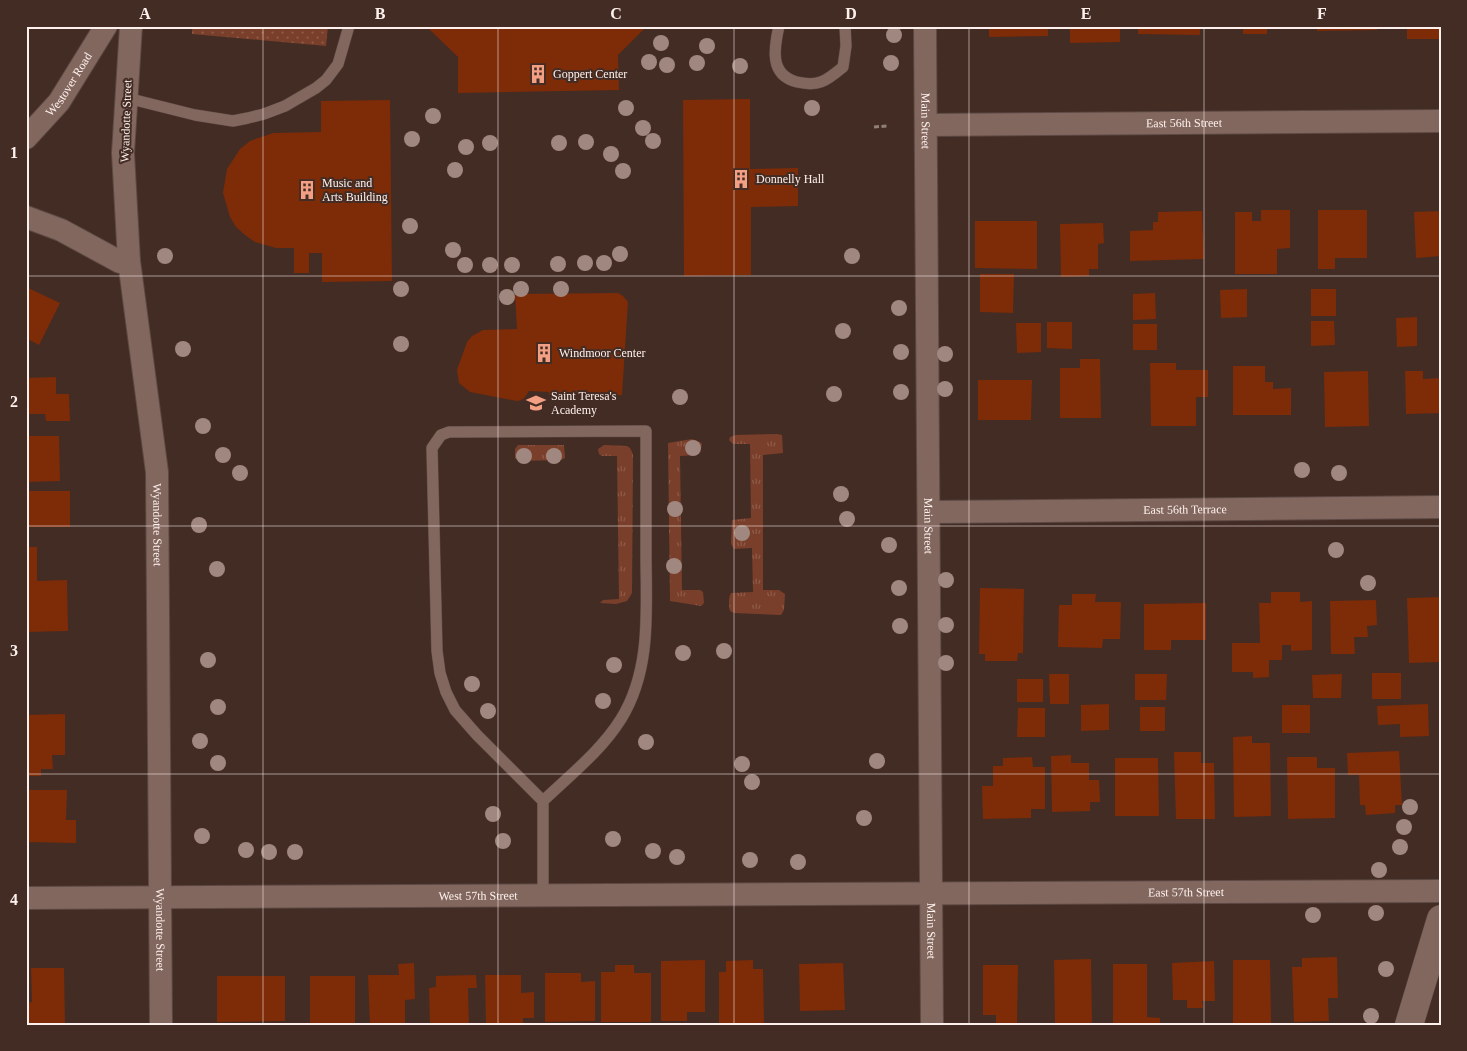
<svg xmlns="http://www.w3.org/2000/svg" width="1467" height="1051" viewBox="0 0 1467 1051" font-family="'Times New Roman',serif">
  <defs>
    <pattern id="grass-tufts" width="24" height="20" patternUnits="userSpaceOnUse" patternTransform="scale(1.25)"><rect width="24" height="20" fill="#7a3f2a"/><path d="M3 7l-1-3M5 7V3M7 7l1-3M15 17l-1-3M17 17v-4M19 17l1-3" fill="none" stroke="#8e5b49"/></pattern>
    <pattern id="park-dots" width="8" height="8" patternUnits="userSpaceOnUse" patternTransform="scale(1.25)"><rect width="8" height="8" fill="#7a3f2a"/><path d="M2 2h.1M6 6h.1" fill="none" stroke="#8e5b49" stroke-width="1.8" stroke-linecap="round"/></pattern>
  </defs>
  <rect width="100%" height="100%" fill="#432c24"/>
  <!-- grass -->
  <g fill="url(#grass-tufts)">
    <path d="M777,434L782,435L783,453L763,455V590H779L785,594L784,610L781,615L734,613L730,611C729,606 728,598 731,593L753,592L752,548L734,549L731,544L732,520L751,518L750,444H733L729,440L730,437L736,435Z"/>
    <polygon points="692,439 700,442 702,444 700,453 697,455 680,456 682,590 700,590 703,592 704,603 701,606 670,601 668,443"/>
    <polygon points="518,445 564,445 565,458 561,460 519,461 515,458 515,449"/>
    <polygon points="604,445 627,446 630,448 633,454 632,593 627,601 616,604 600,603 603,600 619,599 617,456 602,456 599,454 598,449"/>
  </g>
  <!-- park -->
  <polygon fill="url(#park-dots)" points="192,26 328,26 326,46 192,34"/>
  <!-- building -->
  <g fill="#7e2b08">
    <polygon points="426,26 647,26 618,55 619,90 458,93 458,57"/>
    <polygon points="989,26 1048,26 1048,36 989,37"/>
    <polygon points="1070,26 1120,26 1120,42 1070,43"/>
    <polygon points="1138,26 1200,26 1200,35 1138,34"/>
    <polygon points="1229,26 1290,26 1290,29 1267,29 1267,34 1243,34 1243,28 1229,28"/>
    <polygon points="1317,26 1377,26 1377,30 1317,31"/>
    <rect x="1407" y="26" width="34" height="13"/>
    <polygon points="750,99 750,169 798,168 798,206 751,207 751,275 684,276 683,100"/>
    <polygon points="390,100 392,281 322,282 322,253 309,253 309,273 294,273 294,248 276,248 255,242 245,235 236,227 230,217 223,193 227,169 240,149 250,141 273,133 321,132 321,101"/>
    <polygon points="1261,210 1290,210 1290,248 1277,249 1277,274 1235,274 1235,212 1252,212 1252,221 1261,221"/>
    <polygon points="1318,210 1367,210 1367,258 1335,258 1335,269 1318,269"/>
    <polygon points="1202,211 1204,259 1130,261 1130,231 1153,230 1153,222 1158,222 1158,212"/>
    <polygon points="1441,211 1441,256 1416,258 1414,212"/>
    <polygon points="975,221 1037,221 1037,269 975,268"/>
    <polygon points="1103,223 1104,243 1098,244 1098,269 1089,269 1089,276 1061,277 1060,224"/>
    <polygon points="980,274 1014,274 1013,313 980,312"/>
    <polygon points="26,287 60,303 39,345 26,338"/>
    <polygon points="1247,289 1247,317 1221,318 1220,290"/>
    <rect x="1311" y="289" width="25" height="27"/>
    <polygon points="618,293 623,296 628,302 622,395 549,395 549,392 529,391 523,400 517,401 470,392 459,383 457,370 467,342 472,336 483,330 517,329 515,294"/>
    <polygon points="1155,293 1156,319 1133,320 1133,294"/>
    <polygon points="1417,317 1417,346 1397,347 1396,318"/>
    <polygon points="1311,321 1334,321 1335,345 1311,346"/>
    <polygon points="1047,322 1072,322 1072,349 1047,348"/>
    <polygon points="1016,323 1041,323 1041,352 1017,353"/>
    <rect x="1133" y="324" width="24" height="26"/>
    <polygon points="1080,359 1100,359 1101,418 1060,418 1060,368 1080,368"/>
    <polygon points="1150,363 1176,363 1176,370 1208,370 1208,397 1196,397 1196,426 1151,426"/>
    <polygon points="1233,366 1265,366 1265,382 1273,382 1273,389 1291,388 1291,415 1233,415"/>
    <polygon points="1368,371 1369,426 1325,427 1324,372"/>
    <polygon points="1405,371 1423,371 1423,379 1441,378 1441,413 1406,414"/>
    <polygon points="56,377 56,394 69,394 70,421 46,421 45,414 26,414 26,378"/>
    <polygon points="978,380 1032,380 1031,420 978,420"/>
    <polygon points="26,436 59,436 60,481 26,482"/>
    <rect x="26" y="491" width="44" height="36"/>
    <polygon points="26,547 37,547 37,581 67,580 68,631 26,632"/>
    <polygon points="980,588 1024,589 1023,653 1018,653 1017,661 985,661 985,654 979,654"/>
    <polygon points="1271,592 1300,592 1300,602 1312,601 1312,650 1291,651 1291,645 1282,645 1282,660 1269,660 1269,677 1253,678 1253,672 1232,672 1232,643 1260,643 1259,603 1271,603"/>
    <polygon points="1072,594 1096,594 1095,602 1121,602 1120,639 1103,639 1102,648 1058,647 1059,605 1072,605"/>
    <polygon points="1441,597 1441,653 1439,653 1439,662 1409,663 1407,598"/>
    <polygon points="1376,600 1377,625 1367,626 1368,637 1354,637 1355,654 1331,654 1330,601"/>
    <polygon points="1206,603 1206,640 1171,640 1171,650 1144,650 1144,604"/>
    <rect x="1372" y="673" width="29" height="26"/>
    <polygon points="1049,674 1069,674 1069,704 1050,704"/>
    <polygon points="1135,674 1167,674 1166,700 1135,700"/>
    <polygon points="1342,674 1341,698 1313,698 1312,675"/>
    <rect x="1017" y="679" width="26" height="23"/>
    <polygon points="1109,704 1109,730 1081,731 1081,705"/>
    <polygon points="1428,704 1429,736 1400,737 1400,724 1378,725 1377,706"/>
    <rect x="1282" y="705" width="28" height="28"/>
    <rect x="1140" y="707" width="25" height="24"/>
    <polygon points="1018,708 1045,708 1045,737 1017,737"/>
    <polygon points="65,714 65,755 52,755 53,769 41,769 41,776 26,776 26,715"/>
    <polygon points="1252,736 1252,743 1270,743 1271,816 1234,817 1233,737"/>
    <polygon points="1399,751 1402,805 1395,805 1395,813 1366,815 1365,805 1360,805 1359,775 1348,775 1347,753"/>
    <polygon points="1174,752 1201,752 1201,763 1214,763 1215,819 1176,819"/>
    <polygon points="1071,755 1071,763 1089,763 1089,780 1099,780 1100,802 1090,802 1090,811 1052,812 1051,756"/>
    <polygon points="1032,757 1033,767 1045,767 1045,809 1031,809 1031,818 983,819 982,786 993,786 993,766 1003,766 1003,758"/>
    <polygon points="1287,757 1317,757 1317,768 1335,768 1335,818 1288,819"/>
    <polygon points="1115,758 1158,758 1159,816 1115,816"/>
    <polygon points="26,790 67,790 66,820 76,820 76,843 26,842"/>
    <polygon points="1337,957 1338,998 1328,998 1329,1021 1294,1022 1292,967 1302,967 1302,958"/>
    <polygon points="1091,959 1092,1025 1055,1025 1054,960"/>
    <polygon points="705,960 705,1012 687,1012 687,1021 661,1021 661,961"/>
    <polygon points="753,960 753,969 763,969 764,1025 719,1025 719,972 726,972 726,961"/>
    <polygon points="1233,960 1270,960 1271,1024 1233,1023"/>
    <polygon points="1214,961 1215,1001 1202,1001 1203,1008 1187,1008 1187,1000 1173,1000 1172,963"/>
    <polygon points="414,963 415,999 405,1000 405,1025 370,1025 368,975 399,975 398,964"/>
    <polygon points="843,963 845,1010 800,1011 799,964"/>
    <polygon points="1113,964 1147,964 1147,1017 1160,1018 1160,1025 1113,1025"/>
    <polygon points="615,965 634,965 634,973 651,973 651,1022 601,1022 601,972 615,972"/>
    <polygon points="983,965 1018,965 1017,1025 996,1025 996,1015 983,1015"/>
    <polygon points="31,968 64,968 65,1025 26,1025 26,1003 32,1002"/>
    <polygon points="545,973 581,973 581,982 595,981 595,1021 545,1022"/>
    <polygon points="476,975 477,988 468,988 469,1025 430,1025 429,988 436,987 436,976"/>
    <polygon points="485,975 521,975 521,993 534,992 534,1018 523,1018 523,1025 486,1025"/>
    <polygon points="217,976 285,976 285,1021 217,1022"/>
    <rect x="310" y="976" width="45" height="49"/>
  </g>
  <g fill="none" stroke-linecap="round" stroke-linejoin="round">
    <!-- service casing -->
    <g stroke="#5c4943" stroke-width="12">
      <g id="service">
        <path d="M779,26C774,48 769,75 797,82C819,87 826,81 843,67L846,46L845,26"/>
        <polyline points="127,98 195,115 233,121 248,118 264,114 285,106 316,88 326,80 338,64 349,26"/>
        <path d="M543,895V801C570,775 601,751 621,719C652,669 646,609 646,553C646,512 646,472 646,431L449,432L441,435L432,448L437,651L440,673L446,692L455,710L477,735L543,801"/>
      </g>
    </g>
    <!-- minor casing -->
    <g stroke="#5c4943" stroke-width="24">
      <g id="minor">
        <path id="s1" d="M131,26L123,153L129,261L157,472L161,1025"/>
        <path id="s2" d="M925,26L932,1025"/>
        <path id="s3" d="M926,125L1441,121"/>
        <path id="s4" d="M26,138L59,102L106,26"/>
        <polyline points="26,217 61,230 120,262 129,261"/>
        <path id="s5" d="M929,512L1441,507"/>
        <path id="s6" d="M26,898L1441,891"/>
      </g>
    </g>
    <!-- secondary casing -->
    <g stroke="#5c4943" stroke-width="29">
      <polyline id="secondary" points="1409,1025 1441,919"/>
    </g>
    <!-- path -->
    <polyline stroke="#917e78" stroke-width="3" stroke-dasharray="5 2.5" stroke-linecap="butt" points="874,127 887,126"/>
    <!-- service -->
    <use href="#service" stroke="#82675e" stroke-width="11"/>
    <!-- minor -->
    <use href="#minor" stroke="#82675e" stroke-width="22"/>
    <!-- secondary -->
    <use href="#secondary" stroke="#82675e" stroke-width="28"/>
  </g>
  <!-- trees -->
  <g fill="#a08880">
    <circle cx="894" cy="35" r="8"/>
    <circle cx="661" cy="43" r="8"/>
    <circle cx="707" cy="46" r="8"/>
    <circle cx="649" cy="62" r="8"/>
    <circle cx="697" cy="63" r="8"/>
    <circle cx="891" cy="63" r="8"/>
    <circle cx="667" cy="65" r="8"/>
    <circle cx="740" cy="66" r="8"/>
    <circle cx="626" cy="108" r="8"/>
    <circle cx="812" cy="108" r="8"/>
    <circle cx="433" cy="116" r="8"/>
    <circle cx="643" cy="128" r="8"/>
    <circle cx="412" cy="139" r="8"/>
    <circle cx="653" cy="141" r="8"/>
    <circle cx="586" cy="142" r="8"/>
    <circle cx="490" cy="143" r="8"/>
    <circle cx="559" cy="143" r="8"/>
    <circle cx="466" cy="147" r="8"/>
    <circle cx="611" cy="154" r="8"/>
    <circle cx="455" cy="170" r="8"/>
    <circle cx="623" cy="171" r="8"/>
    <circle cx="410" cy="226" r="8"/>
    <circle cx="453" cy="250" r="8"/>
    <circle cx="620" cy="254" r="8"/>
    <circle cx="165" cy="256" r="8"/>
    <circle cx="852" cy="256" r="8"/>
    <circle cx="585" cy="263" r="8"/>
    <circle cx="604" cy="263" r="8"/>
    <circle cx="558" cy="264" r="8"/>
    <circle cx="465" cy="265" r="8"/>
    <circle cx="490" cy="265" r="8"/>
    <circle cx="512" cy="265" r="8"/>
    <circle cx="401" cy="289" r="8"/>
    <circle cx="521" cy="289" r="8"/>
    <circle cx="561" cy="289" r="8"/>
    <circle cx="507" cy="297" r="8"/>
    <circle cx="899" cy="308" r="8"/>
    <circle cx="843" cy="331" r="8"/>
    <circle cx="401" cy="344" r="8"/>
    <circle cx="183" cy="349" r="8"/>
    <circle cx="901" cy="352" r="8"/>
    <circle cx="945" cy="354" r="8"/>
    <circle cx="945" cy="389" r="8"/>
    <circle cx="901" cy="392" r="8"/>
    <circle cx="834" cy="394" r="8"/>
    <circle cx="680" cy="397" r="8"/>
    <circle cx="203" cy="426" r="8"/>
    <circle cx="693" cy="448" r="8"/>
    <circle cx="223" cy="455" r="8"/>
    <circle cx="524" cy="456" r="8"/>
    <circle cx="554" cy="456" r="8"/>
    <circle cx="1302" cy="470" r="8"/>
    <circle cx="240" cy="473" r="8"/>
    <circle cx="1339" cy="473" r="8"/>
    <circle cx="841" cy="494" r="8"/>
    <circle cx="675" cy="509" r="8"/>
    <circle cx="847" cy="519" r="8"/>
    <circle cx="199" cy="525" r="8"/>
    <circle cx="742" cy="533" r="8"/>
    <circle cx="889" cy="545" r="8"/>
    <circle cx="1336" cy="550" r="8"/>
    <circle cx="674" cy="566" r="8"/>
    <circle cx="217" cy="569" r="8"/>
    <circle cx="946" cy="580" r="8"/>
    <circle cx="1368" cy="583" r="8"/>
    <circle cx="899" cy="588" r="8"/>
    <circle cx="946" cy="625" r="8"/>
    <circle cx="900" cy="626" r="8"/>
    <circle cx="724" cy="651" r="8"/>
    <circle cx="683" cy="653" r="8"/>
    <circle cx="208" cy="660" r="8"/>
    <circle cx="946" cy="663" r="8"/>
    <circle cx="614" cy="665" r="8"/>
    <circle cx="472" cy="684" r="8"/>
    <circle cx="603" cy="701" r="8"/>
    <circle cx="218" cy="707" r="8"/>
    <circle cx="488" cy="711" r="8"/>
    <circle cx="200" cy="741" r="8"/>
    <circle cx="646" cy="742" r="8"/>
    <circle cx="877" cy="761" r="8"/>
    <circle cx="218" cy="763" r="8"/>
    <circle cx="742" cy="764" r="8"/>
    <circle cx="752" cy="782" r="8"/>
    <circle cx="1410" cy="807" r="8"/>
    <circle cx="493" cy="814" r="8"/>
    <circle cx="864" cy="818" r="8"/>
    <circle cx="1404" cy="827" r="8"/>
    <circle cx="202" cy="836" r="8"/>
    <circle cx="613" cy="839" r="8"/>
    <circle cx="503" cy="841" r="8"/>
    <circle cx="1400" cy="847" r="8"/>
    <circle cx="246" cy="850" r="8"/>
    <circle cx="653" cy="851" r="8"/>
    <circle cx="269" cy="852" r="8"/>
    <circle cx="295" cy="852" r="8"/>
    <circle cx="677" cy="857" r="8"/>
    <circle cx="750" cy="860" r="8"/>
    <circle cx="798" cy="862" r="8"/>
    <circle cx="1379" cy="870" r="8"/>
    <circle cx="1376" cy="913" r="8"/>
    <circle cx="1313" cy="915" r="8"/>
    <circle cx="1386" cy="969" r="8"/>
    <circle cx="1371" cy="1016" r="8"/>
  </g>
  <!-- grid -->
  <path fill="none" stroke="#fef1ed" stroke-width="1" stroke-opacity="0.55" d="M263,26V1025M498,26V1025M734,26V1025M969,26V1025M1204,26V1025M26,276H1441M26,526H1441M26,774H1441"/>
  <!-- icons -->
  <defs>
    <g id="building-bare" transform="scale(1.5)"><path d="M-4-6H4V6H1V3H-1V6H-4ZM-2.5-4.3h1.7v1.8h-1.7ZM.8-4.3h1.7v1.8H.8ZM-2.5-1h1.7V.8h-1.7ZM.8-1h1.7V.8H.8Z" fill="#f39f83" stroke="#432c24" stroke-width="2.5" paint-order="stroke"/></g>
    <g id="school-bare" transform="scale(1.5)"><path d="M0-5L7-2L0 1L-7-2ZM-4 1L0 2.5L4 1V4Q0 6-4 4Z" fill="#f39f83" stroke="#432c24" stroke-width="2.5" paint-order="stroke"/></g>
  </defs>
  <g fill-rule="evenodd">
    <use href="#building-bare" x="538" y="74"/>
    <use href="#building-bare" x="741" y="179"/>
    <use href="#building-bare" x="307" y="190"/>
    <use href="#building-bare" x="544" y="353"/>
    <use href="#school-bare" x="536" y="403"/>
  </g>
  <g text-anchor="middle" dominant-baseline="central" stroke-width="4" stroke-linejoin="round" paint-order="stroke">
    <!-- poi labels -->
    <g font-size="12" fill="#fef1ed" stroke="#432c24" text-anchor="start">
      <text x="553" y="74">Goppert Center</text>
      <text x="756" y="179">Donnelly Hall</text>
      <text x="322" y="183">Music and<tspan x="322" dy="14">Arts Building</tspan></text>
      <text x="559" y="353">Windmoor Center</text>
      <text x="551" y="396">Saint Teresa's<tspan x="551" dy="14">Academy</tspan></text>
    </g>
    <!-- street labels -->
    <g font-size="12" fill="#fef1ed" stroke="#432c24">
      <text stroke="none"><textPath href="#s4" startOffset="69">Westover Road</textPath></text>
      <text transform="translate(126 121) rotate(-88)">Wyandotte Street</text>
      <text stroke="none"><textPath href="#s2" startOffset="95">Main Street</textPath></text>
      <text stroke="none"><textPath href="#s3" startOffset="258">East 56th Street</textPath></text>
      <text stroke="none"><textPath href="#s5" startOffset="256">East 56th Terrace</textPath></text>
      <text stroke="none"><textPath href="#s1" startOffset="501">Wyandotte Street</textPath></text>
      <text stroke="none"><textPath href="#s2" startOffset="500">Main Street</textPath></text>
      <text stroke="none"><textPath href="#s6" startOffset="1160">East 57th Street</textPath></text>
      <text stroke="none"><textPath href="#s6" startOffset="452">West 57th Street</textPath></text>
      <text stroke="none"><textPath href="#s1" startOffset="906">Wyandotte Street</textPath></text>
      <text stroke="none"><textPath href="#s2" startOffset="905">Main Street</textPath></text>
    </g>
  </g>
  <!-- border -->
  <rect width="1467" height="1051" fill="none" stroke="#432c24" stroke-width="55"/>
  <rect x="28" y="28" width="1412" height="996" fill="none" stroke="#fef1ed" stroke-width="2"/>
  <g font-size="16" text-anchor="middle" font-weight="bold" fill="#fef1ed">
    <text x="145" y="19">A</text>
    <text x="380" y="19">B</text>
    <text x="616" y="19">C</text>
    <text x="851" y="19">D</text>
    <text x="1086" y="19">E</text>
    <text x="1322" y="19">F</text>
    <text x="14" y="158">1</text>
    <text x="14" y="407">2</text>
    <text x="14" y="656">3</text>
    <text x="14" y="905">4</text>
  </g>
</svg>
